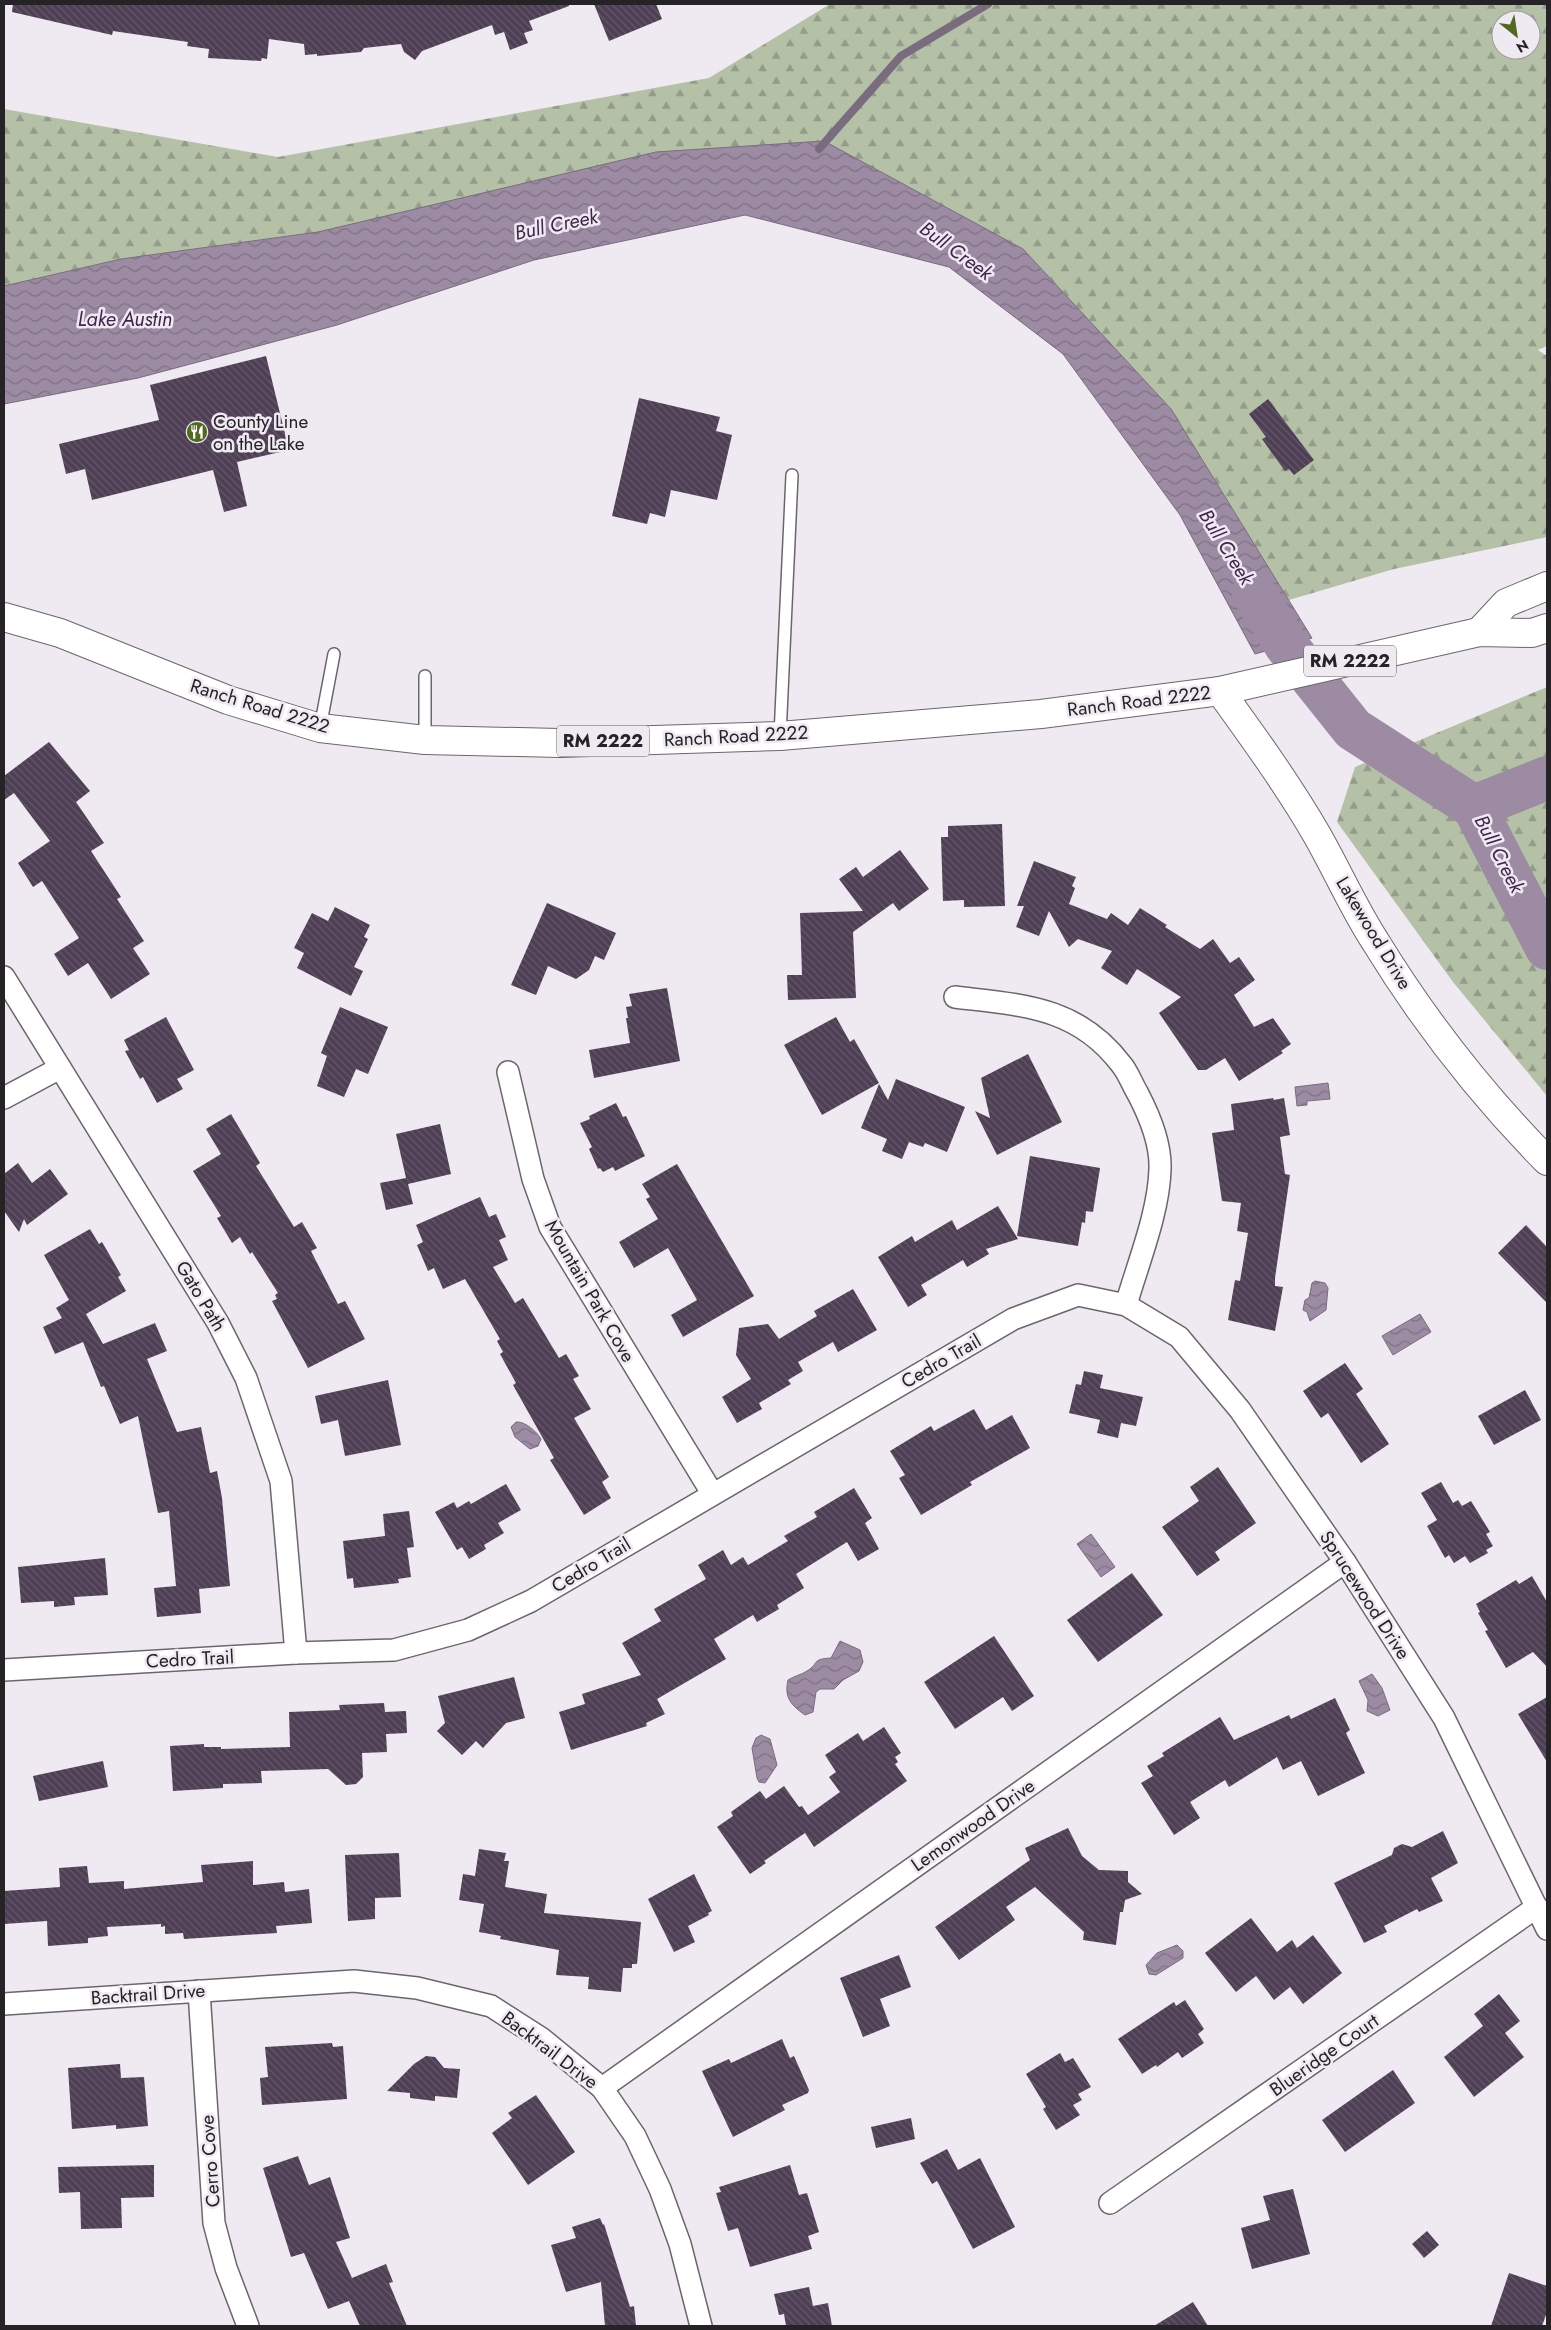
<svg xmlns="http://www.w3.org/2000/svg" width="1551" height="2330" viewBox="0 0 1551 2330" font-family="Jost,sans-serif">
  <defs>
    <pattern id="forest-firs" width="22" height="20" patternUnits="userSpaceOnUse" patternTransform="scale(1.25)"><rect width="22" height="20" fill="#b5c1a7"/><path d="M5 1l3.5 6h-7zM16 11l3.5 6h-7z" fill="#939c88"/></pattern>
    <pattern id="water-waves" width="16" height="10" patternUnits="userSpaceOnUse" patternTransform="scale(1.25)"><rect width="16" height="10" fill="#9c8ba3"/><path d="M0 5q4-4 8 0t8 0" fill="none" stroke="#7f7185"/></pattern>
    <pattern id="building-back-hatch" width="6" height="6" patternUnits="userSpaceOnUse" patternTransform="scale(1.25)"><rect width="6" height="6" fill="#4f3f55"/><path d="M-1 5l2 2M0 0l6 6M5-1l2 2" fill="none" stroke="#65586a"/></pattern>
  </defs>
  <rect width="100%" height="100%" fill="#efe9f1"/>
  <!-- forest -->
  <g fill="url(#forest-firs)" fill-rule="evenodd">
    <path d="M830,4H1547V346L1538,350L1547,356V537L1394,569L1289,600L1171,409L1023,249L824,141L318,232L121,259L4,286V109L278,157L709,78ZM1501,20H1531V50H1501Z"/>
    <polygon points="1547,687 1547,1096 1453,982 1337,822 1355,767"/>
  </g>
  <!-- water -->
  <g fill="url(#water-waves)" stroke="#786c7e">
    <polygon points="824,141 1023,249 1171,409 1312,638 1255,654 1180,515 1063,354 949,267 745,215 534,260 337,325 138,378 4,404 4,286 121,259 318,232 656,152"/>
    <polygon points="1328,1083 1330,1099 1307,1101 1307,1105 1297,1106 1295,1087"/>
    <polygon points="1315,1281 1325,1283 1328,1288 1326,1310 1310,1321 1307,1312 1303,1310 1305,1300 1309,1298 1312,1283"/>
    <polygon points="1420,1314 1431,1332 1393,1355 1382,1336"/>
    <path d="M516,1422C525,1421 537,1432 541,1439L538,1446L530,1449L515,1437L511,1427Z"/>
    <polygon points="1091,1534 1115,1567 1101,1577 1077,1544"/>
    <path d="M840,1641L860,1650L863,1662L859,1671L843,1680L834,1689H820L816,1692L813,1712L805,1715C791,1705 784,1698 788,1680C794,1676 801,1675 807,1671C820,1663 811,1659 831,1658Z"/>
    <polygon points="1372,1674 1382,1688 1390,1710 1378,1716 1367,1711 1368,1700 1359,1681"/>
    <polygon points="761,1735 770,1739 777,1765 765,1783 759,1782 757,1778 752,1748 756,1738"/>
    <polygon points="1177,1945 1183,1951 1183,1958 1156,1975 1149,1974 1146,1965 1157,1953"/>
  </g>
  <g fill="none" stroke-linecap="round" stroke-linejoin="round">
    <!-- stream -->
    <polyline stroke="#786c7e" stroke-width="8" points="819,149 901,56 988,4"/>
    <!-- river -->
    <g stroke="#9c8ba3" stroke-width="44">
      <polyline points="1254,593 1286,645 1353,729 1474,807 1547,948"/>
      <polyline points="1474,807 1547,778"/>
    </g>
  </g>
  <!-- building -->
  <g fill="url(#building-back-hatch)">
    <polygon points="13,4 569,4 569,6 529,21 533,30 524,33 528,43 510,50 504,32 495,35 492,25 422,51 415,60 404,52 401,44 364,48 361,52 317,56 317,54 305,55 304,44 269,39 267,59 262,58 261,61 208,58 209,49 187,46 188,42 113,31 112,35 12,12"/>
    <polygon points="594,4 656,4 662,19 609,41"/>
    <polygon points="266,356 289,450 237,462 247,506 224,512 213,470 92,500 85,469 66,474 59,444 159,420 150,385"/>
    <polygon points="639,398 720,417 716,431 732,435 717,500 671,490 665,517 650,513 647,524 612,516"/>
    <polygon points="1268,399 1314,460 1294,475 1289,469 1285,471 1262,439 1266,437 1249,414"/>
    <polygon points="49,742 90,791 76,802 104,843 91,851 121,897 117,899 144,941 133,948 150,974 111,999 88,963 68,976 54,954 79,938 42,881 33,887 18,863 50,841 14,793 4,800 4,776"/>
    <polygon points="1002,824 1005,906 964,907 964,900 943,901 941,837 948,837 948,826"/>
    <polygon points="900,850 929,889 899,911 893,903 853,932 856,998 788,1000 787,975 802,975 800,913 863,911 839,879 856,867 863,877"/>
    <polygon points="1034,861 1076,877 1072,886 1075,888 1069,904 1107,919 1111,913 1128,925 1140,908 1167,925 1165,927 1200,949 1213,939 1230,963 1239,957 1255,980 1234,995 1254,1027 1273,1018 1291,1044 1281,1051 1283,1053 1239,1081 1225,1058 1206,1070 1198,1070 1159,1013 1181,997 1137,969 1127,985 1101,968 1112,951 1078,939 1069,947 1049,911 1039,936 1016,927 1024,906 1017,906"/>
    <polygon points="547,903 616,933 604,960 595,956 589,970 576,979 548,966 536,995 511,985"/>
    <polygon points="335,907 370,925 364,937 368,939 354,967 363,971 351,996 297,968 304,953 294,948 312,913 328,921"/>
    <polygon points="667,988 680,1061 594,1078 589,1050 630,1043 626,1018 628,1018 626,1007 632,1006 629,994"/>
    <polygon points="340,1007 388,1027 368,1074 356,1069 344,1097 317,1086 327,1056 321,1053"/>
    <polygon points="166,1017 194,1070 177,1079 183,1089 157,1103 143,1077 140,1079 125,1051 129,1050 124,1040"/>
    <polygon points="836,1017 850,1042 854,1039 879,1083 822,1115 784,1045"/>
    <polygon points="1028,1054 1062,1122 997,1155 975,1111 990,1118 981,1078"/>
    <polygon points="896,1079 965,1107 947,1152 925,1143 923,1147 909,1142 902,1159 882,1151 887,1139 861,1128 879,1084 888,1100"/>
    <polygon points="1273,1098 1274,1100 1284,1098 1290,1135 1280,1137 1285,1174 1290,1175 1275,1278 1275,1286 1283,1287 1275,1331 1228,1320 1235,1280 1240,1281 1248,1233 1237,1231 1241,1203 1222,1201 1212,1133 1234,1130 1231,1104"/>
    <polygon points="616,1103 623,1117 626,1116 645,1156 615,1171 613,1167 603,1172 600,1168 598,1169 589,1149 592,1147 580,1123 590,1119 589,1116"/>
    <polygon points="231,1114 260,1163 256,1166 294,1227 302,1222 317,1248 311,1251 338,1304 345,1301 365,1339 308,1368 272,1301 277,1299 275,1295 278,1293 252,1252 250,1254 240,1237 232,1243 217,1218 221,1216 193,1171 221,1154 206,1129"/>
    <polygon points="440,1124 451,1174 408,1184 413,1204 386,1210 380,1183 406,1178 396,1134"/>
    <polygon points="1030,1156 1100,1168 1093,1212 1086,1211 1085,1223 1082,1222 1078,1246 1017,1236"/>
    <polygon points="18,1163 32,1183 50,1169 68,1194 27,1225 24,1219 19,1232 4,1211 4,1174"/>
    <polygon points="677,1164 754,1296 683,1337 671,1315 697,1300 668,1248 634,1268 619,1242 658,1219 646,1199 650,1197 642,1184"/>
    <polygon points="480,1197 489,1217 496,1214 506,1237 499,1240 508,1260 493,1267 515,1303 523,1298 559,1358 566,1354 579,1376 573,1379 591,1409 574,1418 609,1477 602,1482 611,1498 584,1515 550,1460 554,1458 513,1385 516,1383 500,1354 503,1352 497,1341 500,1339 465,1279 443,1289 434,1268 428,1271 417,1245 423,1242 416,1225"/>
    <polygon points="998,1206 1018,1239 986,1249 989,1254 967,1267 963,1260 921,1285 927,1295 908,1307 878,1257 912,1236 915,1242 952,1220 957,1230"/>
    <polygon points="1526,1225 1547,1247 1547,1303 1498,1253"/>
    <polygon points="90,1229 99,1244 102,1242 109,1254 121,1275 118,1277 126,1291 86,1314 103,1344 155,1323 167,1351 147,1359 177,1432 201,1427 210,1473 217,1471 222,1498 230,1586 199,1589 201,1613 157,1617 154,1588 176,1586 169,1511 158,1513 138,1416 120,1424 104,1386 101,1387 83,1342 55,1354 43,1327 62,1318 56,1308 69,1300 44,1255"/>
    <polygon points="853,1289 877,1330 838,1352 833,1342 798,1362 803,1371 788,1380 791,1384 759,1403 762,1409 737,1423 722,1397 751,1379 736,1355 739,1328 768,1324 779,1339 817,1316 814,1311"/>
    <polygon points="1345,1363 1363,1389 1356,1394 1389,1444 1361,1463 1328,1413 1321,1418 1303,1391"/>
    <polygon points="1084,1371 1103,1375 1100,1388 1143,1397 1136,1426 1121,1423 1118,1438 1097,1433 1100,1420 1069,1413 1076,1384 1081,1385"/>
    <polygon points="388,1380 401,1445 345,1456 338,1420 321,1424 315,1396"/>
    <polygon points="1525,1390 1541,1420 1494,1445 1478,1416"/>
    <polygon points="974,1409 986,1430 1012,1415 1030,1448 970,1482 972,1485 921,1515 899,1478 905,1475 890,1451 931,1426 934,1431"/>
    <polygon points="1218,1467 1256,1523 1215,1552 1220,1560 1197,1576 1162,1527 1199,1501 1190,1487"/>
    <polygon points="1441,1482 1453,1503 1458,1500 1462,1506 1471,1501 1490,1532 1486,1534 1493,1546 1486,1550 1488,1553 1470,1563 1465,1556 1454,1563 1449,1555 1445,1558 1427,1526 1437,1520 1421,1493"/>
    <polygon points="506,1484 521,1510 498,1523 504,1533 484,1545 486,1549 469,1559 462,1547 457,1550 435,1512 454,1502 457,1508 469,1501 471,1504"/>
    <polygon points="854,1488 872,1518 865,1523 879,1549 858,1561 847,1542 796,1574 804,1588 777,1605 779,1609 757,1622 753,1615 714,1639 726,1659 657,1699 665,1714 646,1723 647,1726 571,1750 559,1712 585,1704 582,1694 641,1675 622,1643 661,1621 654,1609 706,1579 698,1565 723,1550 731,1565 743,1557 748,1565 788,1541 784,1536 817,1517 814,1512"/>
    <polygon points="409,1511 414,1547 407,1548 411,1577 398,1579 399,1583 354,1588 353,1578 347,1579 343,1541 385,1536 383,1514"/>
    <polygon points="105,1558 108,1595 74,1597 75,1605 54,1607 54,1601 21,1603 18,1567"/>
    <polygon points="1132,1573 1163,1615 1098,1662 1067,1620"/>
    <polygon points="1532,1576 1547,1602 1547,1667 1533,1652 1506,1668 1485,1631 1488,1630 1478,1613 1480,1612 1476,1604 1516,1580 1519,1584"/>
    <polygon points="994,1636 1034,1696 1012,1711 1003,1697 955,1729 924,1682"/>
    <polygon points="514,1677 525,1718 506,1723 483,1748 476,1741 462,1755 437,1731 445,1723 438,1696"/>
    <polygon points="1547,1697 1547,1762 1518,1714"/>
    <polygon points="1335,1698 1350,1730 1346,1733 1365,1773 1318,1796 1301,1761 1283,1770 1277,1757 1229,1787 1225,1780 1190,1802 1200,1818 1174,1835 1141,1783 1153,1776 1147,1766 1164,1756 1162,1753 1220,1717 1234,1740 1289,1715 1291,1719"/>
    <polygon points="384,1703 385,1712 406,1711 407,1733 386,1734 387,1752 362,1753 363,1777 356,1784 346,1785 328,1769 261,1771 262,1783 223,1784 223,1788 173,1791 170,1746 204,1744 204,1747 221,1747 221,1749 290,1747 289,1712 340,1710 339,1705"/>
    <polygon points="884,1727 901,1753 895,1757 898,1762 895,1764 907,1781 814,1847 805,1833 764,1861 766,1863 750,1874 717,1827 733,1816 731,1812 760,1791 766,1799 784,1786 799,1807 802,1806 808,1815 840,1792 829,1777 836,1772 825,1755 858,1733 863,1741"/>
    <polygon points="103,1761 108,1787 39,1801 33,1776"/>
    <polygon points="1068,1828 1082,1856 1099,1870 1128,1871 1128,1882 1142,1894 1125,1900 1123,1912 1120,1912 1116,1945 1083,1940 1084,1932 1035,1887 1006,1907 1015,1920 959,1960 935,1927 1030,1860 1025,1848"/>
    <polygon points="1443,1831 1458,1863 1431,1878 1443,1901 1419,1912 1417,1909 1384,1926 1387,1932 1364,1943 1334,1883 1392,1855 1394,1848 1402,1844 1412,1847"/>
    <polygon points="479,1849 506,1853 504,1861 509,1861 505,1887 547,1894 544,1913 641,1922 637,1964 632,1964 632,1968 623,1968 621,1992 588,1989 589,1977 556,1975 559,1950 500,1939 501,1936 479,1932 484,1904 459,1900 463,1874 475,1876"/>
    <polygon points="399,1853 401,1897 375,1898 375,1919 348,1921 345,1855"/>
    <polygon points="253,1861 253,1885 284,1882 285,1892 309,1889 312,1923 276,1926 277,1933 184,1939 183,1933 165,1934 165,1926 161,1927 161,1924 107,1927 108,1936 88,1938 88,1943 48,1946 47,1921 4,1924 4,1891 60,1887 59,1868 87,1866 89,1883 124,1881 124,1889 203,1882 201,1865"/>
    <polygon points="694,1874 712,1911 708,1913 709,1915 688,1926 695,1942 674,1952 648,1899"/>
    <polygon points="1251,1918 1277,1952 1292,1940 1297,1948 1313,1935 1342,1973 1303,2004 1290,1987 1274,2000 1256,1976 1236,1992 1205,1953"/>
    <polygon points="899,1955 911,1987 880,1999 890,2026 863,2037 840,1978"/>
    <polygon points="1499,1994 1520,2021 1505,2033 1524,2057 1474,2097 1444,2057 1483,2026 1474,2014"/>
    <polygon points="1185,2000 1204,2029 1198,2034 1204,2043 1182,2058 1178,2052 1157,2067 1156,2065 1142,2074 1118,2039 1174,2002 1176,2006"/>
    <polygon points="782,2039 790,2058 794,2056 809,2090 808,2093 782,2105 785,2110 733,2137 702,2071 729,2059 731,2063"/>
    <polygon points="332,2043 333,2047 343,2046 347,2099 262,2105 260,2078 268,2077 265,2047"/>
    <polygon points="1060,2053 1065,2062 1073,2058 1091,2087 1078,2094 1082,2100 1073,2105 1080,2115 1056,2130 1043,2109 1046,2107 1026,2074"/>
    <polygon points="426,2056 435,2057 444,2068 460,2069 457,2098 435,2096 435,2101 410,2098 410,2093 387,2091 414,2064"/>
    <polygon points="120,2064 121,2078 144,2077 148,2126 116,2129 116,2125 72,2129 68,2068"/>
    <polygon points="1393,2070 1415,2103 1345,2152 1322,2120"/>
    <polygon points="536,2095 575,2152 528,2185 492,2133 512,2118 508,2113"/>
    <polygon points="911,2118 915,2139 876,2148 871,2127"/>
    <polygon points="947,2149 958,2170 980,2158 1015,2227 973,2249 937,2181 932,2184 920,2163"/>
    <polygon points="298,2156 309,2185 330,2177 350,2238 336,2242 352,2278 386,2264 393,2282 389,2283 407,2326 360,2326 349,2301 328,2309 304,2253 291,2257 263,2168"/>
    <polygon points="154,2165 154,2197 121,2198 122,2228 81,2229 80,2192 59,2193 58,2167"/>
    <polygon points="790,2165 799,2195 807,2193 819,2232 808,2236 812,2249 750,2267 738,2228 728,2231 716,2193 721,2192 719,2187"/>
    <polygon points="1293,2189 1310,2254 1252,2269 1241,2228 1270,2220 1263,2196"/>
    <polygon points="600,2218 603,2225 604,2224 630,2307 634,2306 636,2326 605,2326 601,2282 566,2292 551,2245 576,2238 572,2227"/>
    <polygon points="1427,2231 1439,2245 1424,2258 1412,2244"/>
    <polygon points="1509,2273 1547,2286 1547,2312 1542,2326 1491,2326"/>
    <polygon points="809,2287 813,2306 828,2303 832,2326 786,2326 784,2314 779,2315 774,2294"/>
    <polygon points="1193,2302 1208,2326 1154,2326"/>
  </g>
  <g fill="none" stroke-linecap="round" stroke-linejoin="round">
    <!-- lane casing -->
    <g stroke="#6b666d" stroke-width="14">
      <g id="lane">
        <polyline points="425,676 425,740"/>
        <polyline points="320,728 334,654"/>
        <polyline points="780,736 792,475"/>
      </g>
    </g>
    <!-- street casing -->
    <g stroke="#6b666d" stroke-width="24">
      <g id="street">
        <polyline points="4,977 218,1323 246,1378 281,1481 296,1653"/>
        <path d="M955,997C1021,1005 1077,1006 1121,1064C1128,1072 1132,1084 1138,1094C1149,1115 1161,1144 1160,1169C1159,1212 1138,1263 1126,1305"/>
        <polyline points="508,1072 533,1179 550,1227 712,1493"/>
        <polyline points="4,1098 60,1068"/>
        <polyline points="4,1670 296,1653 394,1650 468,1630 531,1601 1013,1319 1078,1295 1126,1305 1179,1337 1240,1410 1345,1562 1444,1718 1547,1929"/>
        <polyline points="199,1991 214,2223 226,2268 248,2326"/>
        <polyline points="4,2004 354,1981 417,1988 491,2006 541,2038 602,2088 635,2136 660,2189 680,2244 701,2326"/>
        <polyline points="602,2088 1345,1562"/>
        <polyline points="1110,2203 1537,1907"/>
      </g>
    </g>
    <!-- secondary casing -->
    <g stroke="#6b666d" stroke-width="30">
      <path id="secondary" d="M1220,691C1254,738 1288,785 1317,835C1337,870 1353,907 1375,941C1424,1021 1482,1095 1547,1161"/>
    </g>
    <!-- primary casing -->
    <g stroke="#6b666d" stroke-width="30">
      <g id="primary">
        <polyline points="4,617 60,633 228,700 320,728 425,740 560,743 780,736 1041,714 1220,691 1479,632 1532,633 1547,628"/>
        <polyline points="1479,632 1506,603 1547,586"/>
      </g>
    </g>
    <!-- lane -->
    <use href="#lane" stroke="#fff" stroke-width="11"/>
    <!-- street -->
    <use href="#street" stroke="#fff" stroke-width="21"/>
    <!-- secondary -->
    <use href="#secondary" stroke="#fff" stroke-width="28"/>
    <!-- primary -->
    <use href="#primary" stroke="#fff" stroke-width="28"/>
  </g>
  <!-- icons -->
  <defs>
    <g id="restaurant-disc" transform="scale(1.125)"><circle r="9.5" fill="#4f6a1e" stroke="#efe9f1"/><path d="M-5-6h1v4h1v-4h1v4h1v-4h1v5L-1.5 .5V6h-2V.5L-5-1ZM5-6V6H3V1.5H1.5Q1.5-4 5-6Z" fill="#fff"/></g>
  </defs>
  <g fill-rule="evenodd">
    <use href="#restaurant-disc" x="197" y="432"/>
  </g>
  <g text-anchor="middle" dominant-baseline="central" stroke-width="5" stroke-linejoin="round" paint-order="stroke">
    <!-- shield labels -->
    <g fill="#efe9f1" stroke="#625e63" stroke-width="1">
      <rect x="1304" y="645.5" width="92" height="31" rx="4"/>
      <rect x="557" y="725.5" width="92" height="31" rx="4"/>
    </g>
    <g font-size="18" font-weight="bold" fill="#252326">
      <text x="1350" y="661">RM 2222</text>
      <text x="603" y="741">RM 2222</text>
    </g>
    <!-- poi labels -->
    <g font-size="19" fill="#252326" stroke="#efe9f1" text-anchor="start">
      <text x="213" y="421">County Line<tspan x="213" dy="22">on the Lake</tspan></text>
    </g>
    <!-- street labels -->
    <g font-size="19" fill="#252326" stroke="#efe9f1">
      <text transform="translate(1139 701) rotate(-7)">Ranch Road 2222</text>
      <text transform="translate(260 706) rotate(17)">Ranch Road 2222</text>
      <text transform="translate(736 736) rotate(-3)">Ranch Road 2222</text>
      <text transform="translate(1374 933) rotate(59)">Lakewood Drive</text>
      <text transform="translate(590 1291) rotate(60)">Mountain Park Cove</text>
      <text transform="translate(201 1296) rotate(59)">Gato Path</text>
      <text transform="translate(941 1361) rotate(-30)">Cedro Trail</text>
      <text transform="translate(591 1565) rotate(-31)">Cedro Trail</text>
      <text transform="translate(1365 1595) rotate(57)">Sprucewood Drive</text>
      <text transform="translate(190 1659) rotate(-3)">Cedro Trail</text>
      <text transform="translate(973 1825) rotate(-35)">Lemonwood Drive</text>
      <text transform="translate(148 1994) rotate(-4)">Backtrail Drive</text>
      <text transform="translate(550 2050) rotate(37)">Backtrail Drive</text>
      <text transform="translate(1324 2055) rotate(-35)">Blueridge Court</text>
      <text transform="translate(210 2161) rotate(-94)">Cerro Cove</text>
    </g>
    <!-- water labels -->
    <g font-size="20" font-style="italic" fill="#40254a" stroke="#efe9f1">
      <text transform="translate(556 225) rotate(-12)">Bull Creek</text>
      <text transform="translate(956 251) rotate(36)">Bull Creek</text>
      <text x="125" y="319">Lake Austin</text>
      <text transform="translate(1226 547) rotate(58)">Bull Creek</text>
      <text transform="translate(1499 854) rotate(63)">Bull Creek</text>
    </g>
  </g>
  <!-- border -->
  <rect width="1551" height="2330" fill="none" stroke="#252326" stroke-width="10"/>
  <!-- north arrow -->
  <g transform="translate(1516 35) rotate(150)"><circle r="24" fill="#efe9f1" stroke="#9e9aa0"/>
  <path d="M0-4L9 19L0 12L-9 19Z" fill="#4f6a1e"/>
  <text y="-8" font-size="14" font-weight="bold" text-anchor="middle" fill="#252326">N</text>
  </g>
</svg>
